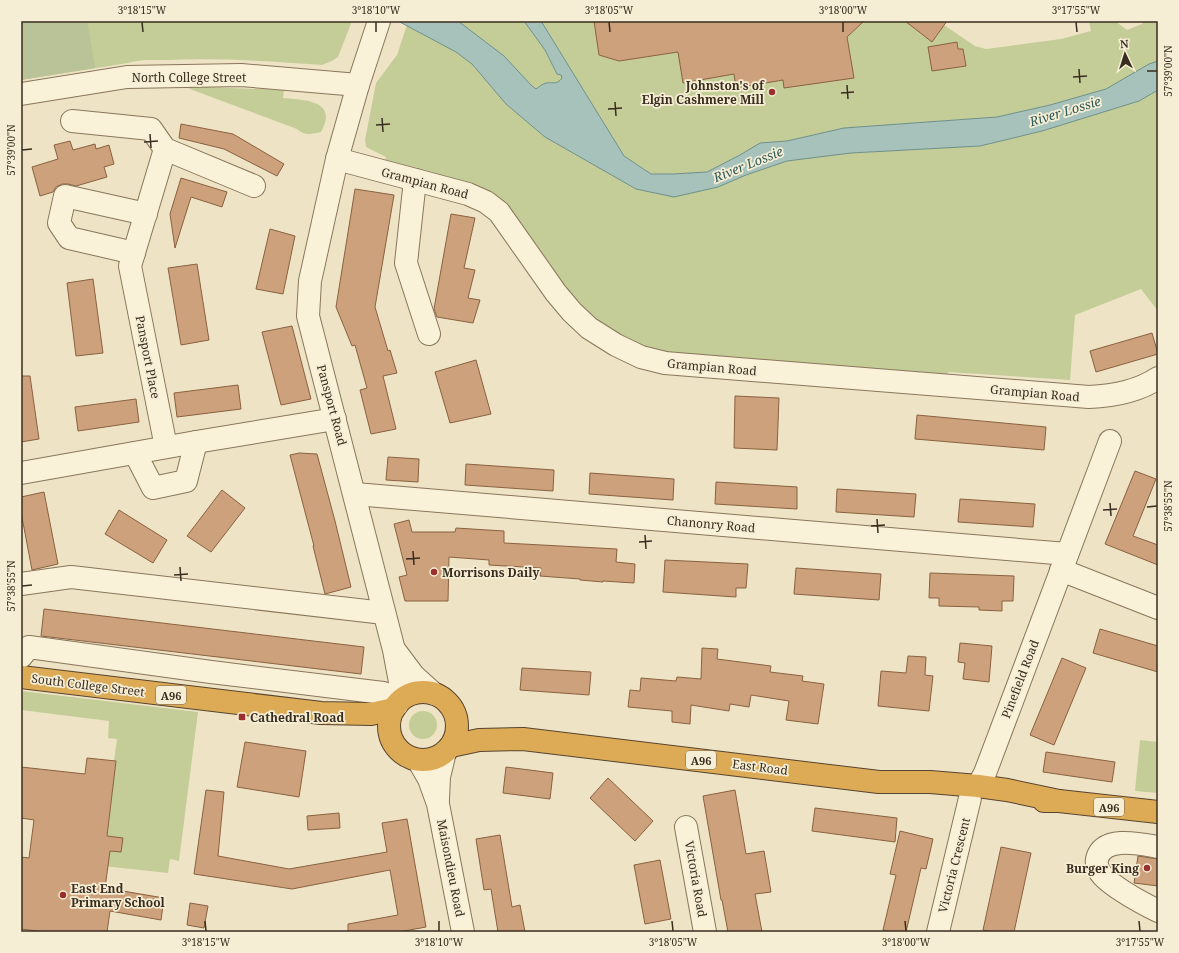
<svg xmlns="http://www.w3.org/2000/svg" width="1179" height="953" viewBox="0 0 1179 953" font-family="'Noto Serif',serif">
  <rect width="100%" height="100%" fill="#eee4c5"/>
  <!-- green -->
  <g fill="#c4cd98">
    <path d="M21,21H352L338,57L332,61L322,65C270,61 220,58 168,60C156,60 139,59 128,63L21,80Z"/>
    <path d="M458,21H524L545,50L557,74L561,75L562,78C556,86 553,81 546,83C543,84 539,87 536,89Z"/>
    <polygon points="541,21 594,21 599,55 619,61 678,52 683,83 734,74 736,88 783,80 785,88 853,78 847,37 864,21 905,21 932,42 944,25 975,46 986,49 1061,39 1091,31 1089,21 1115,21 1127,30 1142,24 1144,21 1158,21 1158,61 1149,64 1106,89 1050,105 997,117 844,128 787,141 760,143 740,155 707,172 673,174 651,174 624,156"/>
    <polygon points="407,25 456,52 472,64 506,104 545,137 636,189 718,187 746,175 787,161 851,153 980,146 1042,131 1139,101 1158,90 1158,311 1141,289 1075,315 1070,380 948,372 947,376 666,353 645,347 601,325 579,306 507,209 384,164 386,157 366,147 365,140 376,83 397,55"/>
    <path d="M182,86L284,90L283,98C304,100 339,100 321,132C312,134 304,136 297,129Z"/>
    <polygon points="21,691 198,712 179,861 170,859 168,873 84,864 106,847 116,761 114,761 117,739 108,738 109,721 21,710"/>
    <circle cx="423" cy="725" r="14"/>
    <polygon points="1140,740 1158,742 1158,793 1135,791"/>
  </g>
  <!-- cemetery -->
  <polygon fill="#bac298" points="21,21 87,21 95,68 21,80"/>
  <!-- water -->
  <path fill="#a7c2bb" stroke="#6d9089" d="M398,21H458L504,56L531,85L536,89C539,87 542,84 546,83C553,82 557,85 562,78L561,75L557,74L545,50L524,21H541L624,156L651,174H673L707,172L740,155L760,143L787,141L844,128L997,117L1050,105L1106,89L1149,64L1158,61V90L1139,101L1042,131L980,146L851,153L787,161L746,175L718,187L674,197L636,189L545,137L506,104L472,64L456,52Z"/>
  <!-- building -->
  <g fill="#cda17b" stroke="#896140">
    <polygon points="594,21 864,21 847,37 854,78 784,88 783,80 736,88 734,74 683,83 678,52 619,61 599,55"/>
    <polygon points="905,21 947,21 932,42"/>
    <polygon points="957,42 958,49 963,49 966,66 932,71 928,47"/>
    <polygon points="181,124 233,134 284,164 277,176 224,149 179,138"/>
    <polygon points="70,141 73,150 95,144 96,149 109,145 114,164 104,167 107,177 76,186 68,184 62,184 56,187 53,192 40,196 32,167 58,159 54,145"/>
    <polygon points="181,178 227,192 222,207 191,197 175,248 170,214"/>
    <polygon points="355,189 394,195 375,307 388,351 390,350 397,373 383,376 396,429 371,434 360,390 367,388 355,345 352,346 336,307"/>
    <polygon points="451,214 475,218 464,268 475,270 468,298 480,300 473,323 437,317 434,309"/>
    <polygon points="270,229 295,236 283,294 256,289"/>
    <polygon points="197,264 209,340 181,345 168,268"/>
    <polygon points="93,279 103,353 76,356 67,283"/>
    <polygon points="292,326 311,399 281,405 262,332"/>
    <polygon points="1152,333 1158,354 1096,372 1090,351"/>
    <polygon points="476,360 491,414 450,423 435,372"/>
    <polygon points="21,376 30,376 39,439 21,442"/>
    <polygon points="238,385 241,409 177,417 174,393"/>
    <polygon points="735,396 779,398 777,450 734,448"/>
    <polygon points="136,399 139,422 78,431 75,407"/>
    <polygon points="917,415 1046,427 1044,450 915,439"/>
    <polygon points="299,453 317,454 335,521 351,587 325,594 313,546 314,546 290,455"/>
    <polygon points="388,457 419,459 418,482 386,480"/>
    <polygon points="466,464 554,470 553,491 465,485"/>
    <polygon points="1135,471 1156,479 1133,536 1158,545 1158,565 1105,544"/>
    <polygon points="590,473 674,479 673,500 589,494"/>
    <polygon points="716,482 797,487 797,509 715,504"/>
    <polygon points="837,489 916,494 914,517 836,512"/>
    <polygon points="222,490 245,508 211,552 187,536"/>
    <polygon points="44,492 58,564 32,570 21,512 21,497"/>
    <polygon points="960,499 1035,504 1033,527 958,522"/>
    <polygon points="119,510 167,540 153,563 105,534"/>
    <polygon points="409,520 412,532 455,532 456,528 504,531 504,543 617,549 616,562 635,564 634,583 603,581 603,582 580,580 580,579 540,576 541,568 489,565 489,560 449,557 448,601 405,601 399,577 407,575 394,524"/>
    <polygon points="665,560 748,564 746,588 736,588 736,597 663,592"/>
    <polygon points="796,568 881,574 879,600 794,594"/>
    <polygon points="930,573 1014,576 1013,601 1002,601 1002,611 979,610 979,607 939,606 939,598 929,598"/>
    <polygon points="44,609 364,647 361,674 41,636"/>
    <polygon points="1100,629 1158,646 1158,672 1093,653"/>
    <polygon points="960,643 992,646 989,682 963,679 965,663 958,662"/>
    <polygon points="702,648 718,649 717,659 771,666 770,672 803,676 802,681 824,684 818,724 786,720 789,701 751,695 749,707 730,704 729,711 691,705 690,724 672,722 672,711 628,707 630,690 640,691 641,678 676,681 677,677 701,679"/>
    <polygon points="908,656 926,657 925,675 933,676 929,711 878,706 881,671 906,673"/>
    <polygon points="1062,658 1086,668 1054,745 1030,735"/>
    <polygon points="522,668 591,672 589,695 520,690"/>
    <polygon points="245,742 306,751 299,797 237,787"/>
    <polygon points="1046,752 1115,762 1112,782 1043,772"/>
    <polygon points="87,758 116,761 107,836 123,838 121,852 110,851 105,888 164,898 161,920 110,911 107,932 48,932 21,929 21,857 29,858 34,820 21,818 21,767 85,774"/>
    <polygon points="506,767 553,773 550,799 503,793"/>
    <polygon points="608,778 653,821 635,841 590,798"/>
    <polygon points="206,790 224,792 218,856 289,869 387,852 382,823 407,819 426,927 399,932 348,932 348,924 398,915 390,870 292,889 194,874"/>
    <polygon points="735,790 746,854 764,851 771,892 755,894 762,932 728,932 722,900 721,900 703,796"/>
    <polygon points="815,808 897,818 895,842 812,831"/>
    <polygon points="339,813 340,828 308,830 307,816"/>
    <polygon points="900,831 933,839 926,869 921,868 906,932 892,932 883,930 896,875 890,874"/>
    <polygon points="500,835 512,907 520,905 525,932 498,932 491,889 484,890 476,839"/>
    <polygon points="1001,847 1031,853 1014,932 993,932 983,930"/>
    <polygon points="1138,856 1158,859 1158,886 1134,883"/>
    <polygon points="660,860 671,919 645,924 634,865"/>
    <polygon points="190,903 208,906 204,928 187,925"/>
  </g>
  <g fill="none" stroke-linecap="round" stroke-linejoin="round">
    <!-- minor casing -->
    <g stroke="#89765b" stroke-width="24">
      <g id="minor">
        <polyline points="379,21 358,85 337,159 310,281 308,316 394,650 400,682 397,705"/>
        <polyline points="21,94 127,77 241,75 358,85"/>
        <polyline points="72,121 151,129 165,149 254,186"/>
        <polyline points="165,149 130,266 166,447"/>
        <path d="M337,159L468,194L486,202L499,212L556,293L572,312L589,328L616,345L641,357L665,363L1089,397C1113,396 1137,392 1158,378"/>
        <polyline points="415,180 406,263 429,334"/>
        <polyline points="134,253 69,238 59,223 65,196 146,214"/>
        <polyline points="135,453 153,488 186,481 196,442"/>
        <polyline points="21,473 196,442 335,419"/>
        <polyline points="355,494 1067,554"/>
        <polyline points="1061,570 1158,608"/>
        <polyline points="21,584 71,577 384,613"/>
        <polyline points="396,652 414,676 434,694"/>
        <polyline points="21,657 29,647 211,672 383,693 398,699"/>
        <polyline points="418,760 429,779 438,804 463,932"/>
        <polyline points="978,786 985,773 1110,441"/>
        <polyline points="438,799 439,777 445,752"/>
        <polyline points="686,827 705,932"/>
        <path d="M1158,847C1141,844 1103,835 1097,859C1096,865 1099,872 1103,876C1117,890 1140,902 1158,911"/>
        <polyline points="938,932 970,798"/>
      </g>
    </g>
    <!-- highway casing -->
    <g stroke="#57442f" stroke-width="24">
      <g id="highway">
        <polyline points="21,677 321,713 371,714 394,709"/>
        <circle cx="423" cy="726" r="34"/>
        <polyline points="451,746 479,740 523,739 879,782 930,782 978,786 1007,790 1059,801"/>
        <polyline points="1044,801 1059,801 1158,812"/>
      </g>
    </g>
    <!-- minor -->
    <use href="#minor" stroke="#f9f1d8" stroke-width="22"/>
    <!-- highway -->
    <use href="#highway" stroke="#ddaa56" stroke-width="22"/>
  </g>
  <!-- ticks -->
  <path fill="none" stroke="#392d1f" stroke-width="1.5" d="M142,22L143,32M376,22V32M609,22L610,32M843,22V32M1076,22L1077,32M1079,69L1080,83M1147,71H1157M1073,77L1087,76M847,85L848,99M841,93L854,92M615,102L616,116M608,109L622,108M382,118L383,132M376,125L390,124M150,134L151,148M144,142L158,141M22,150L32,149M1110,503L1111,516M1147,507L1157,506M1103,510L1117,509M877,519L878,533M871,526L885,525M645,535L646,549M639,542L652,541M413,551L414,565M406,559L420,558M180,567L181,581M174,575L188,574M22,586L32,585M205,921L206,931M439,921V931M672,921L673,931M905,921L906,931M1139,921L1140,931"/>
  <!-- markers -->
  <g fill="#99302b" stroke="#f6eed4" stroke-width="1.5">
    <circle cx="772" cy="92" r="4"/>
    <circle cx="434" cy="572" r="4"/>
    <rect x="238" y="713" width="8" height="8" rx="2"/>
    <circle cx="1147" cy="868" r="4"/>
    <circle cx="63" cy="895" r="4"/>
  </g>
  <g text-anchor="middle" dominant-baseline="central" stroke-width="3.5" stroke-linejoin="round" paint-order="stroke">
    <!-- shield labels -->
    <g fill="#f6eed4" stroke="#726755" stroke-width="1">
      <rect x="156" y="686" width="30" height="18" rx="3"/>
      <rect x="686" y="751" width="30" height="18" rx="3"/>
      <rect x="1094" y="798" width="30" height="18" rx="3"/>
    </g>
    <g font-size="11" font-weight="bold" fill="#392d1f">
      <text x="171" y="695">A96</text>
      <text x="701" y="760">A96</text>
      <text x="1109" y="807">A96</text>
    </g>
    <!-- street labels -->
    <g font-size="12" fill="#392d1f" stroke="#f6eed4">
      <text x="189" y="77">North College Street</text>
      <text transform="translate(425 183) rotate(15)">Grampian Road</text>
      <text transform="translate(148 357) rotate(79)">Pansport Place</text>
      <text transform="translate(712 367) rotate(5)">Grampian Road</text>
      <text transform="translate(1035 393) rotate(5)">Grampian Road</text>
      <text transform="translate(332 405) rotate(75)">Pansport Road</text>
      <text transform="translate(711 524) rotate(5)">Chanonry Road</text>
      <text transform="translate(1020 679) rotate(-69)">Pinefield Road</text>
      <text transform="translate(88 685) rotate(7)">South College Street</text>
      <text transform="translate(760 767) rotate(7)">East Road</text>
      <text transform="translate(954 865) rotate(-76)">Victoria Crescent</text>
      <text transform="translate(451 868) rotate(79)">Maisondieu Road</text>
      <text transform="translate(696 879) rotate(80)">Victoria Road</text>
    </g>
    <!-- poi labels -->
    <g font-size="12" font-weight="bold" fill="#392d1f" stroke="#f6eed4" text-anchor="start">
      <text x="764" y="85" text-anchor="end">Johnston's of<tspan x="764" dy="14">Elgin Cashmere Mill</tspan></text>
      <text x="442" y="572">Morrisons Daily</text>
      <text x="250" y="717">Cathedral Road</text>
      <text x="1139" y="868" text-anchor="end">Burger King</text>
      <text x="71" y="888">East End<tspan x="71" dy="14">Primary School</tspan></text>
    </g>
    <!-- water labels -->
    <g font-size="13" font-style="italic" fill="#2e5959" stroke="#f6eed4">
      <text transform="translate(1065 111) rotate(-17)">River Lossie</text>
      <text transform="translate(748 164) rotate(-22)">River Lossie</text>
    </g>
  </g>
  <!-- border -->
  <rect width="1179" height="953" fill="none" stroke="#f6eed4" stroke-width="44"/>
  <!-- north arrow -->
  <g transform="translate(1125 54) rotate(356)" stroke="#f6eed4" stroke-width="3" paint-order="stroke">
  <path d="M0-3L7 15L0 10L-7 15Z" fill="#392d1f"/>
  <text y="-6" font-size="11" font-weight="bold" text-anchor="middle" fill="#392d1f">N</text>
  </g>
  <rect x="22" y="22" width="1135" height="909" fill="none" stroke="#392d1f" stroke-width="1.5"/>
  <g font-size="10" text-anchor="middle" fill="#392d1f">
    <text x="142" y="14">3°18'15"W</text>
    <text x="376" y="14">3°18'10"W</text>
    <text x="609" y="14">3°18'05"W</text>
    <text x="843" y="14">3°18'00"W</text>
    <text x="1076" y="14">3°17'55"W</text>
    <text transform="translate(1168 71) rotate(-90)" y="4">57°39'00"N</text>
    <text transform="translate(11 150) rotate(-90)" y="4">57°39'00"N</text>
    <text transform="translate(1168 506) rotate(-90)" y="4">57°38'55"N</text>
    <text transform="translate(11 586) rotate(-90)" y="4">57°38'55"N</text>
    <text x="206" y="946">3°18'15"W</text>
    <text x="439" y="946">3°18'10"W</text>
    <text x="673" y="946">3°18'05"W</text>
    <text x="906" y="946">3°18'00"W</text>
    <text x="1140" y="946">3°17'55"W</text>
  </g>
</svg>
